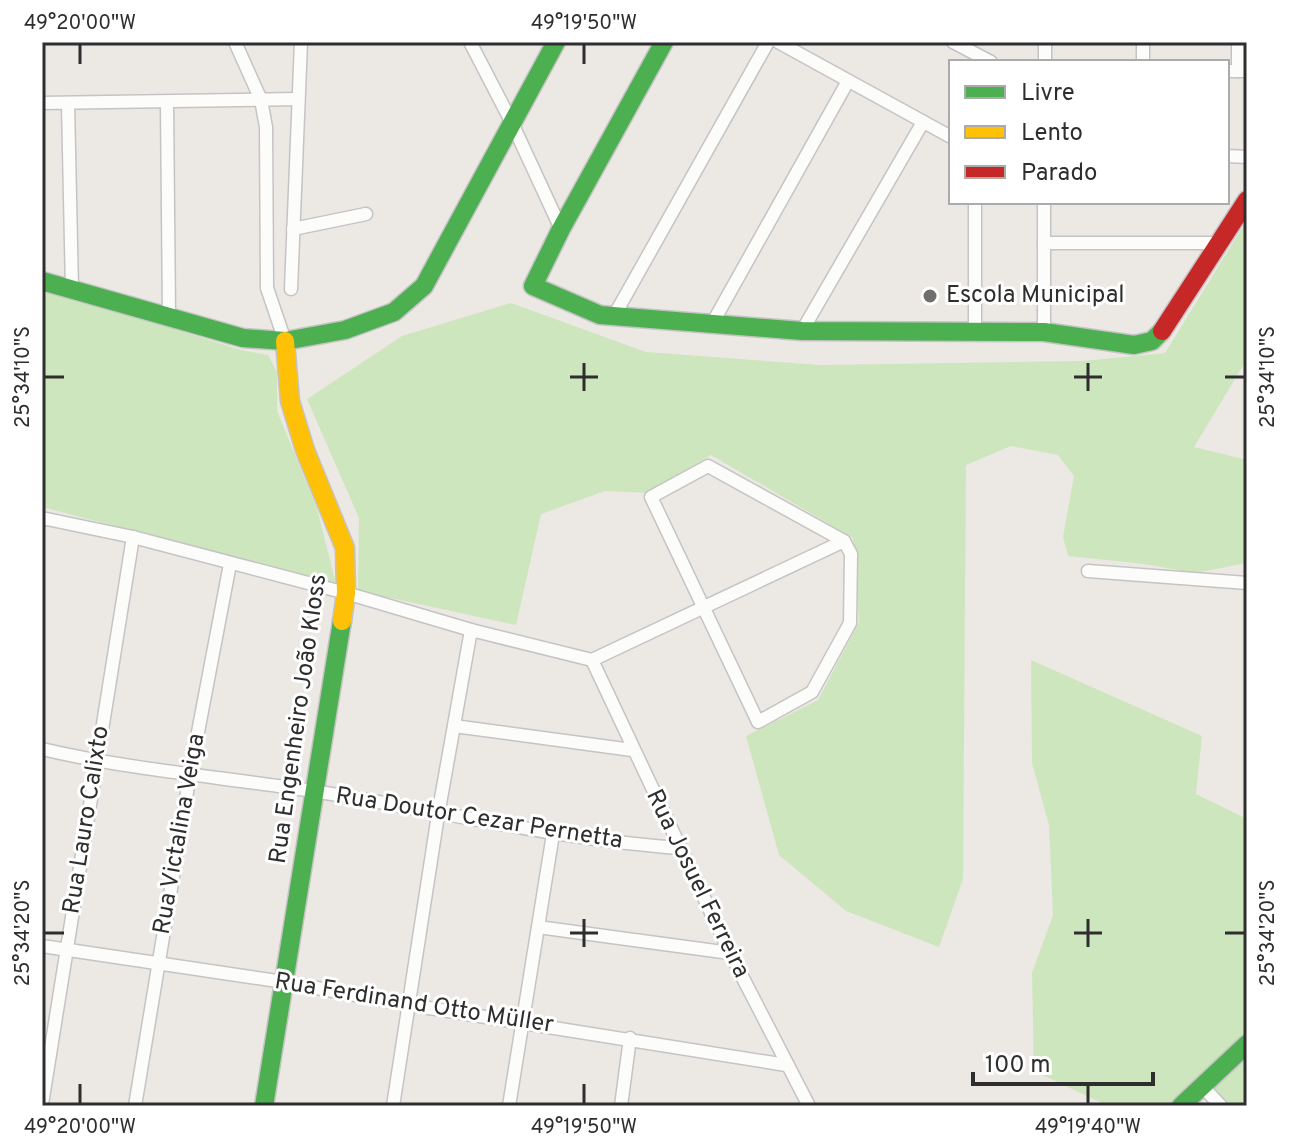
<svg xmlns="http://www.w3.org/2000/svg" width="1289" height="1148" viewBox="0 0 1289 1148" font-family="Overpass,sans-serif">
  <rect width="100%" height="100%" fill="#ece8e4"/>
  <!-- green -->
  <g fill="#cee6be">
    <polygon points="1247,220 1247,359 1194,447 1247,460 1247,563 1195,573 1144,564 1068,556 1063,537 1074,476 1058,455 1011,446 966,465 963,879 939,947 846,911 779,855 746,736 818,700 859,622 853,538 711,455 649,493 605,491 541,514 516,625 358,591 359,518 307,399 402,336 511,303 646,352 820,365 1082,361 1165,353"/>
    <polygon points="42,288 241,350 268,355 277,372 277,411 317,508 336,584 42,507"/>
    <polygon points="1031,660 1202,736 1196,794 1247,819 1247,1106 1228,1106 1206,1082 1172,1106 1108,1106 1034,1071 1032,973 1053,915 1049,825 1032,763"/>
  </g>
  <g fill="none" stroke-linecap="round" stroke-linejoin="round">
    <!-- street casing -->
    <g stroke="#c5c4c5" stroke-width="15">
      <g id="street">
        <polyline points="235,42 261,100 266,127 267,288 285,341"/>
        <polyline points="470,42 512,123 561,229"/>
        <polyline points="778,42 951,137"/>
        <polyline points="953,42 991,62"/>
        <polyline points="1143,42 1143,62"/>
        <polyline points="1045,62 1045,42"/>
        <polyline points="1227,71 1247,71"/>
        <polyline points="1238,71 1238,42"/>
        <polyline points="42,103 298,99"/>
        <polyline points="68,103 72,291"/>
        <polyline points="167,103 169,316"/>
        <polyline points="1227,156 1247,157"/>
        <polyline points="975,202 975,332"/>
        <polyline points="293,229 366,214"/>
        <polyline points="1044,243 1220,243"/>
        <polyline points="291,289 301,42"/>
        <polyline points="614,316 768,42"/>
        <polyline points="712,324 848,81"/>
        <polyline points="802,331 923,122"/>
        <polyline points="1044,332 1044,202"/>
        <polygon points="708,466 844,541 851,554 850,623 812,692 758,722 651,497"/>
        <polyline points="42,518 133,537 346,593 471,630 592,660 844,541"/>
        <polyline points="1088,571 1247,583"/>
        <polyline points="592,660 730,953 809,1106"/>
        <polyline points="454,726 632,750"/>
        <path d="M42,749C131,770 222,777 313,791C436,810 556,839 680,848"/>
        <polyline points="538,927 730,953"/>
        <polyline points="42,946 284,982 410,1005 786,1065"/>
        <polyline points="1202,1086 1221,1106"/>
        <polyline points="42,1104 133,537"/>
        <polyline points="135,1106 190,774 230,564"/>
        <polyline points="393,1106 438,815 471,630"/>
        <polyline points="509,1106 553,834"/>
        <polyline points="621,1106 630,1038"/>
      </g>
    </g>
    <!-- fast casing -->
    <g stroke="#c5c4c5" stroke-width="21">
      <g id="fast">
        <polyline points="664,42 561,229 533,286 600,315 802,331 1044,332 1134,345 1152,341 1162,331"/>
        <polyline points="42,281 243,338 285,341 345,330 394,312 424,286 556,42"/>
        <polyline points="264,1106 342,621"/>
        <polyline points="1181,1106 1247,1044"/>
      </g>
    </g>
    <!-- slow casing -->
    <g stroke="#c5c4c5" stroke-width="21">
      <polyline id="slow" points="285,341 290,401 305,450 345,548 346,593 342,621"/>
    </g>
    <!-- jam casing -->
    <g stroke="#c5c4c5" stroke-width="21">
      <polyline id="jam" points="1162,331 1247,200"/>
    </g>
    <!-- street -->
    <use href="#street" stroke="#fcfcfb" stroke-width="12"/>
    <!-- fast -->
    <use href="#fast" stroke="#4caf50" stroke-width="18"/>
    <!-- slow -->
    <use href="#slow" stroke="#ffc107" stroke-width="18"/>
    <!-- jam -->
    <use href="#jam" stroke="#c62828" stroke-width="18"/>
  </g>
  <!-- ticks -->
  <path fill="none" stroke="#2e2e2e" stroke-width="3" d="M80,44V64M584,44V64M584,363V391M1088,363V391M44,377H64M570,377H598M1074,377H1102M1225,377H1245M584,919V947M1088,919V947M44,933H64M570,933H598M1074,933H1102M1225,933H1245M80,1084V1104M584,1084V1104M1088,1084V1104"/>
  <!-- markers -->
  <circle fill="#706f6e" stroke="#fff" stroke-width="3" cx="930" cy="296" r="8"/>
  <g text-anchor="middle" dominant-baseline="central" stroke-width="6" stroke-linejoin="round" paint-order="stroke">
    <!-- poi labels -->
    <g font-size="24" fill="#2e2e2e" stroke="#fff" text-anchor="start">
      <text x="946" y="296">Escola Municipal</text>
    </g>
    <!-- street labels -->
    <g font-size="24" fill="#2e2e2e" stroke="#fff">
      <text transform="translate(299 719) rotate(-82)">Rua Engenheiro João Kloss</text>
      <text transform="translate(479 819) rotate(9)">Rua Doutor Cezar Pernetta</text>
      <text transform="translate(87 820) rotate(-81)">Rua Lauro Calixto</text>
      <text transform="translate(180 834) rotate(-80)">Rua Victalina Veiga</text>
      <text transform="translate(697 884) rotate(64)">Rua Josuel Ferreira</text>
      <text transform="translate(414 1004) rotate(9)">Rua Ferdinand Otto Müller</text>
    </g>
  </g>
  <!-- border -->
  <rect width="1289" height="1148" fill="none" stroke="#ffffff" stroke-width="88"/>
  <!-- legend -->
  <rect x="949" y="60" width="280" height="144" fill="#ffffff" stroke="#ababab" stroke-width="2"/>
  <rect x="965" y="86" width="40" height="12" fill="#4caf50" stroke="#ababab" stroke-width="2"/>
  <text x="1021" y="100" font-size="24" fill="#2e2e2e">Livre</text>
  <rect x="965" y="126" width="40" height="12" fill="#ffc107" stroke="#ababab" stroke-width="2"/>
  <text x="1021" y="140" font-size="24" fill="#2e2e2e">Lento</text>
  <rect x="965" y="166" width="40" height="12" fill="#c62828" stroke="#ababab" stroke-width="2"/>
  <text x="1021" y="180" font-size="24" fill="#2e2e2e">Parado</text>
  <!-- scale -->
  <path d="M973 1072v12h180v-12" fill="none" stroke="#2e2e2e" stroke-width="4"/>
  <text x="985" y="1072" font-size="24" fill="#2e2e2e" stroke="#ffffff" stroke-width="6" paint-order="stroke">100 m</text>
  <rect x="44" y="44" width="1201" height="1060" fill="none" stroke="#2e2e2e" stroke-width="3"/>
  <g font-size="20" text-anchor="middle" fill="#2e2e2e">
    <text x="80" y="29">49°20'00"W</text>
    <text x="584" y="29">49°19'50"W</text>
    <text transform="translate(22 377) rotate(-90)" y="7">25°34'10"S</text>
    <text transform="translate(1267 377) rotate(-90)" y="7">25°34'10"S</text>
    <text transform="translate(22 933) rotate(-90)" y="7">25°34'20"S</text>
    <text transform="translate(1267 933) rotate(-90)" y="7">25°34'20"S</text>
    <text x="80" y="1133">49°20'00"W</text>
    <text x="584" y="1133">49°19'50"W</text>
    <text x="1088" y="1133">49°19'40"W</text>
  </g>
</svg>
